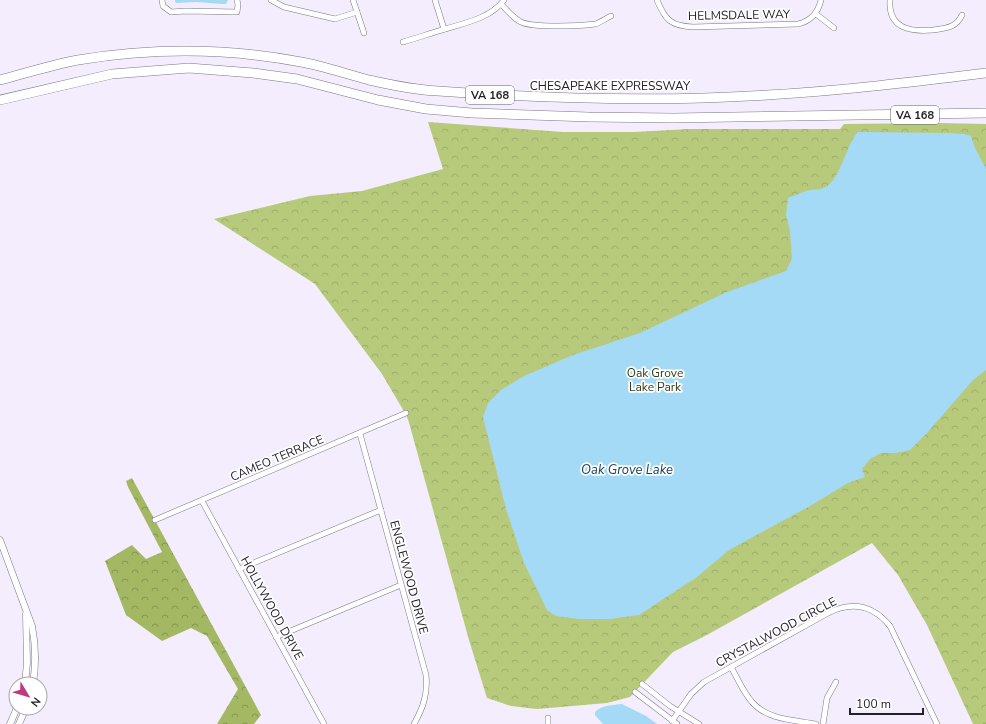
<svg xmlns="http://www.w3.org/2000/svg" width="986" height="724" viewBox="0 0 986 724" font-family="'Nunito Sans',sans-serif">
  <defs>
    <pattern id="forest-crowns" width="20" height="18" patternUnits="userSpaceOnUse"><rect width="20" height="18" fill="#a4b864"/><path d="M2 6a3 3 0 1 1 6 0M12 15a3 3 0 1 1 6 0" fill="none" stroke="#859552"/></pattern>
    <pattern id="park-crowns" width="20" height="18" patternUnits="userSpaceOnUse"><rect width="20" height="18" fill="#b7ca7c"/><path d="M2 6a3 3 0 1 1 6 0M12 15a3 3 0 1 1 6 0" fill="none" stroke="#9dad6b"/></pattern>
  </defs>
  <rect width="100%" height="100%" fill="#f4edfd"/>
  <!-- forest -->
  <polygon fill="url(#forest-crowns)" points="132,478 261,715 254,724 217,724 238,689 207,636 191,628 162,641 126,615 105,561 132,545 146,559 162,552 128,487 126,481"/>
  <!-- park -->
  <polygon fill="url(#park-crowns)" points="428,122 563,132 634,132 689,129 840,129 844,124 938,123 986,124 986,724 973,724 927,625 898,575 872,543 705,636 673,652 630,697 607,703 537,709 511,706 487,698 469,640 408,419 402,408 382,374 315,284 214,219 310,196 362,191 443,169"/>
  <!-- water -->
  <g fill="#a4daf6">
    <polygon points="175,0 228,0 226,4 223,4 196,2 177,3 175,2"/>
    <path d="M858,132L950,133L964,134L971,136L975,148L986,169V370L973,380L926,434L910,450L896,453H881L870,459L862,469L865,477L848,483L810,506L729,550L697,577L639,615L610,619H579L556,616L547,610L524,563L506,509L483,417L488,403L501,390L524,376L573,355L640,333L727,292L786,271L792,259L790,231L786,215L788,198C794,196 800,193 806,191C812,189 819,190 824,188C841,180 846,144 858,132Z"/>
    <path d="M622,704L646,716L657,724H603L595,715V712C601,705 614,705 622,704Z"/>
  </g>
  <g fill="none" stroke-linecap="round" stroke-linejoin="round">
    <!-- minor casing -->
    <g stroke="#7c7684" stroke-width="6">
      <g id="minor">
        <polyline points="162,0 163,6 171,12 186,11 237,12 238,5 237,0"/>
        <polyline points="271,0 284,7 335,19 357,12"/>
        <polyline points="353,0 364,33"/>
        <polyline points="435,0 444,29"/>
        <path d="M657,0C665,20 671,26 693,27L798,24C811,21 818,13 821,0"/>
        <path d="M890,0C888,29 911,32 933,30C946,28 956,28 962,15"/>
        <path d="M501,4C507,10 513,18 521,22C533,28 581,26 595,24C600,23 606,18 611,16"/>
        <polyline points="816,14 834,28"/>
        <path d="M403,42C417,38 431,33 445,29C465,23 491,18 504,0"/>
        <path d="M360,434L426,675C428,694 423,708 414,724"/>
        <polyline points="202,501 324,724"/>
        <polyline points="155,520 406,413"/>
        <polyline points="239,569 381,510"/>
        <polyline points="276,637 401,585"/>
        <path d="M731,667C738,679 743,692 752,702C767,720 795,720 816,724"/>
        <polyline points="642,684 670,706 699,724"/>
        <polyline points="635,692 677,724"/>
        <polyline points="548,718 548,724"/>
        <path d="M672,721L691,694L704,682L828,613C852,601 873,605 890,626L937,724"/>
        <polyline points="823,724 827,698 836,682"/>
      </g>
    </g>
    <!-- tertiary casing -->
    <g stroke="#7c7684" stroke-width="7">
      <g id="tertiary">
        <path d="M0,540L32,626C36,646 36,665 33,684"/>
        <polyline points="25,684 27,663 26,614"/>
        <polyline points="10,724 17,708"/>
        <polyline points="19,724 26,708"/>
      </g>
    </g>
    <!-- motorway casing -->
    <g stroke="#7c7684" stroke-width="10">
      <g id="motorway">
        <path d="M0,80C26,73 52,65 78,60C151,48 228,48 301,62C324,66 346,74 369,80C391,85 415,90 438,91C548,99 657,102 767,95C840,91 913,82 986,73"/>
        <polyline points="0,100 112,74 189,68 253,73 297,79 378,100 426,109 472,113 589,117 674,118 986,113"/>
      </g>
    </g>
    <!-- minor -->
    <use href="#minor" stroke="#fff" stroke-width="5"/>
    <!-- tertiary -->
    <use href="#tertiary" stroke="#fff" stroke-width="6"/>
    <!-- motorway -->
    <use href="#motorway" stroke="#fff" stroke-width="9"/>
  </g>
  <g text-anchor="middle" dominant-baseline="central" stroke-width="3.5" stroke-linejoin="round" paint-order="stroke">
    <!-- shield labels -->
    <g fill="#fff" stroke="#656367" stroke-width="1">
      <rect x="466" y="86" width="48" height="18" rx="3"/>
      <rect x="891" y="106" width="48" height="18" rx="3"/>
    </g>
    <g font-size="11" font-weight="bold" fill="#232026">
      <text x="490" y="95">VA 168</text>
      <text x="915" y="115">VA 168</text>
    </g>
    <!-- street labels -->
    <g font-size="12" fill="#232026" stroke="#fff">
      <text transform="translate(739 15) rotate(-1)">HELMSDALE WAY</text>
      <text x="610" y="86">CHESAPEAKE EXPRESSWAY</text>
      <text transform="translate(277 458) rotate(-23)">CAMEO TERRACE</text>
      <text transform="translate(409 577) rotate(75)">ENGLEWOOD DRIVE</text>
      <text transform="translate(272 608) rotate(61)">HOLLYWOOD DRIVE</text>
      <text transform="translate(776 632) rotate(-28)">CRYSTALWOOD CIRCLE</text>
    </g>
    <!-- park labels -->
    <g font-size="12" fill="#313a15" stroke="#fff">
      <text x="655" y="373">Oak Grove<tspan x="655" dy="14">Lake Park</tspan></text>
    </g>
    <!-- water labels -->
    <g font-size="13" font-style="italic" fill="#184356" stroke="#fff">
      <text x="627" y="470">Oak Grove Lake</text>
    </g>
  </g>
  <!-- north arrow -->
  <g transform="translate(28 696) rotate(128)"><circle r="19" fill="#ffffff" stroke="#a7a6a8"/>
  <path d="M0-3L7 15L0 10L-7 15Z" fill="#bd3b83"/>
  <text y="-6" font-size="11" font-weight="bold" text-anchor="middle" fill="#232026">N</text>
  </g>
  <!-- scale -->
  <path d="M850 708v6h73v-6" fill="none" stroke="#232026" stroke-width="2"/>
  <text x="856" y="708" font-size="12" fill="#232026" stroke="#ffffff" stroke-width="3" paint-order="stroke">100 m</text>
</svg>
